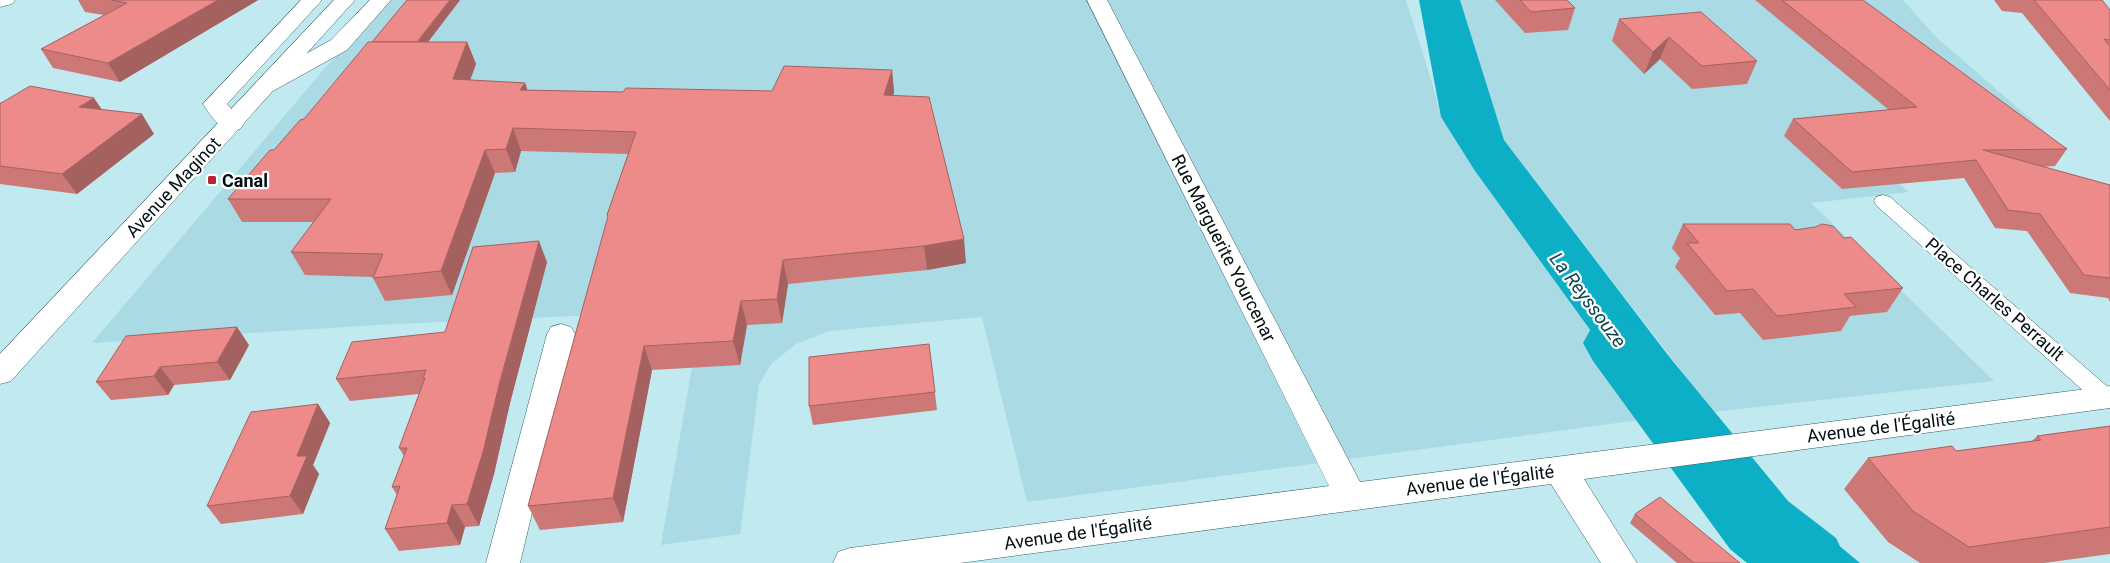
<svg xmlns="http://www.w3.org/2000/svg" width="2110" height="563" viewBox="0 0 2110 563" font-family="Roboto,sans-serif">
  <rect width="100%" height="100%" fill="#c1e9f0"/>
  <!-- built -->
  <g fill="#aadae3">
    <polygon points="389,0 1406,0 1433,86 1441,117 1475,171 1654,418 1027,502 982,317 829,331 796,344 772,363 759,384 740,534 661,545 702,310 377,325 92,343 325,68"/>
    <polygon points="1460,0 1903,0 1936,37 2057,142 1872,160 1909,192 1811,203 1994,381 1713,412 1504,140"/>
  </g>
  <!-- water -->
  <g fill="#0cafc5">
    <polygon points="1419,0 1460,0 1504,140 1712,413 1654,418 1475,171 1441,117"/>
    <polygon points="1758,466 1771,489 1860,563 1764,563 1710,515 1678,476"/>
  </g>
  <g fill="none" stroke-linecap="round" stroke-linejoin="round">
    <!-- river -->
    <polygon fill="#0cafc5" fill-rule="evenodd" points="1618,318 1643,325 1788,501 1836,538 1848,563 1747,563 1730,549 1593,361 1583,343 1593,325"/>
    <!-- service casing -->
    <g stroke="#3a5e65" stroke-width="1">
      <polygon id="service" points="1883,195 1890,197 2110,389 2110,405 2106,406 2098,404 1876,205 1874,201 1876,197"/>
    </g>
    <!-- minor casing -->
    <g stroke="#3a5e65" stroke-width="1">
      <g id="minor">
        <polygon points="0,0 15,0 12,4 0,7"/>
        <path d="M301,0H322L227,104L244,124L240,129C222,134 212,118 203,104Z"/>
        <polygon points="370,0 391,0 347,50 273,91 265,93 257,91 254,86 257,81 331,40"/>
        <polygon points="1087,0 1107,0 1360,482 2110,386 2110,408 1584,479 1637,563 1601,563 1551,484 960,563 833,563 838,552 850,548 1329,486"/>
        <polygon points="561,324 571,327 575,334 520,563 486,563 547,334 551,327"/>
      </g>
    </g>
    <!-- secondary casing -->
    <g stroke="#3a5e65" stroke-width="1">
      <polygon id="secondary" points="334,0 355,0 11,381 0,384 0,354"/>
    </g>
    <!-- service -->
    <use href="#service" fill="#fff" fill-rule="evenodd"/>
    <!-- minor -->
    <use href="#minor" fill="#fff" fill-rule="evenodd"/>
    <!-- secondary -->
    <use href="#secondary" fill="#fff" fill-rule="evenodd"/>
  </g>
  <!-- wall -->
  <g fill="#cb7876">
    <polygon points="78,0 258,0 120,82 53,68 41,49 104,15 85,12"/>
    <polygon points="407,0 460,0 428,42 467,42 476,64 470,80 525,83 527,90 623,92 772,91 892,70 894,92 893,96 966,263 927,270 788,284 782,323 747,325 740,365 652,370 623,522 540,530 528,506 608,218 607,215 628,154 521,151 515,172 495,173 452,295 385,301 373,278 373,277 305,275 291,252 313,222 242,222 228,199 304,119 372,42"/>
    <polygon points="1495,0 1567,0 1575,8 1568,30 1525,33"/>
    <polygon points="1755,0 1863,0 2067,149 2055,166 2042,167 2110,185 2110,302 2108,298 2070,293 2027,231 1995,228 1964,178 1842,189 1784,136 1793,119 1889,110"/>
    <polygon points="1994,0 2102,0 2110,10 2110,121 2022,13 2002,11"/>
    <polygon points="1619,19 1757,61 1747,84 1692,89 1660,59 1644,74 1612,41"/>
    <polygon points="0,103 101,110 154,134 77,194 0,184"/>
    <polygon points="1683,224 1795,230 1844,238 1903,288 1887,312 1850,316 1841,331 1763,340 1740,313 1715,315 1675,267 1680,258 1672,248"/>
    <polygon points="547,262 510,403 494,474 479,526 465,527 460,545 399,551 385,529 397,495 392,487 404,456 399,448 419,394 350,401 336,379 445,332"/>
    <polygon points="929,344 937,410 813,425 809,406"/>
    <polygon points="249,345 230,380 174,385 168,395 111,400 96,382"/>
    <polygon points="318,404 330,423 313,465 319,474 303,514 221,524 207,506"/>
    <polygon points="2110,426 2110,554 2044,563 1920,563 1888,542 1844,489 1868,458 1956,451 2032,441 2037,436"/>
    <polygon points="1635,514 1740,563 1677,563 1630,523"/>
  </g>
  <!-- shaded-wall -->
  <g fill="#a56160">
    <polygon points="218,0 258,0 120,82 108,63"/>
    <polygon points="450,0 460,0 421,51 417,43"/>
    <polygon points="1669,37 1660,59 1644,74 1653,52"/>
    <polygon points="467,42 476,64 462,102 453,79"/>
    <polygon points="892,70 894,92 887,118 884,95"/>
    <polygon points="525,83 533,106 520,90"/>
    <polygon points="94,98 107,117 79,107"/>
    <polygon points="142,114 154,134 77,194 62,174"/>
    <polygon points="513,128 521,151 515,172 506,149"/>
    <polygon points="485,150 495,173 452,295 441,271"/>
    <polygon points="964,239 966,263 927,270 924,246"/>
    <polygon points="539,241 547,262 510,403 494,474 479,526 467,504"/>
    <polygon points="783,260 788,284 782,323 777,299"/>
    <polygon points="741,301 747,325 740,365 733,341"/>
    <polygon points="237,327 249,345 230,380 217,362"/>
    <polygon points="644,346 652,370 623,522 613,498"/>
    <polygon points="160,367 174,385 168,395 154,376"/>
    <polygon points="318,404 330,423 313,465 319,474 303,514 290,496 297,456"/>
    <polygon points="452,505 465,527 460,545 447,523"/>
  </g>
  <!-- building -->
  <g fill="#ec8b89" stroke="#a56160">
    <polygon points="111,0 218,0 108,63 41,49 127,3"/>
    <polygon points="407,0 450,0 417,42 372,42"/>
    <polygon points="1520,0 1567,0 1575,8 1531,12"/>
    <polygon points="1782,0 1863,0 2067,149 1983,150 2110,185 2110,278 2084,275 2040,214 2008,210 1976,160 1852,172 1793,119 1917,107"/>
    <polygon points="2034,0 2102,0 2110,10 2110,40 2104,39 2110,46 2110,90"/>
    <polygon points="1701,12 1757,61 1702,66 1669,37 1653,52 1619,19"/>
    <polygon points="368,42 467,42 453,79 525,83 520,90 623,92 626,88 772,91 784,66 892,70 884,95 929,97 964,239 924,246 783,260 777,299 741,301 733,341 644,346 613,498 528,506 608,216 607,215 636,132 513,128 506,149 485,150 441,271 373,278 383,254 291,252 331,199 228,199 270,150 274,150 300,120 304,119"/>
    <polygon points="30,86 94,98 79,107 142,114 62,174 0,166 0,103 1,103"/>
    <polygon points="1683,224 1790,224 1795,230 1815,227 1822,224 1833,226 1844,238 1851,237 1903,288 1844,294 1856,307 1777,316 1753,289 1727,291 1687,243 1699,243"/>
    <polygon points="539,241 500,381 483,452 467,504 452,505 447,523 385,529 400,486 392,487 407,448 399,448 425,378 423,378 426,370 336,379 352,342 445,332 473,247"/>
    <polygon points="237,327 217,362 160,367 154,376 96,382 126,336"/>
    <polygon points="929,344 935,392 809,406 809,357"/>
    <polygon points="318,404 297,456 307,456 290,496 207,506 251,412"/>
    <polygon points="2110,426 2110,527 1969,547 1913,511 1868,458 1952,446 1956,451 2041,440 2037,436"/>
    <polygon points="1660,497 1740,563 1694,563 1635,514"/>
  </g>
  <!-- markers -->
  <rect fill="#b62534" stroke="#fff" stroke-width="2" x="207" y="175" width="10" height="10" rx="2.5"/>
  <g text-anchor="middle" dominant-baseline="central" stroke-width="4.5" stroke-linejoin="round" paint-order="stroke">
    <!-- poi labels -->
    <g font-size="18" font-weight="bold" fill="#020e11" stroke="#fff" text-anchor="start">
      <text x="222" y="180">Canal</text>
    </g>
    <!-- street labels -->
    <g font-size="18" fill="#020e11" stroke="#fff">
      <text transform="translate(173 187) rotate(-47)">Avenue Maginot</text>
      <text transform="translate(1224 248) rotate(63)">Rue Marguerite Yourcenar</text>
      <text transform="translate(1995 299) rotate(41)">Place Charles Perrault</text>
      <text transform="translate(1881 427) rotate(-7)">Avenue de l'Égalité</text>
      <text transform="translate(1480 480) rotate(-7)">Avenue de l'Égalité</text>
      <text transform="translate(1078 533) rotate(-8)">Avenue de l'Égalité</text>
    </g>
    <!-- water labels -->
    <g font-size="19" font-style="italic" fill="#06454e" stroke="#fff">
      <text transform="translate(1588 300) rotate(53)">La Reyssouze</text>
    </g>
  </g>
</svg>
